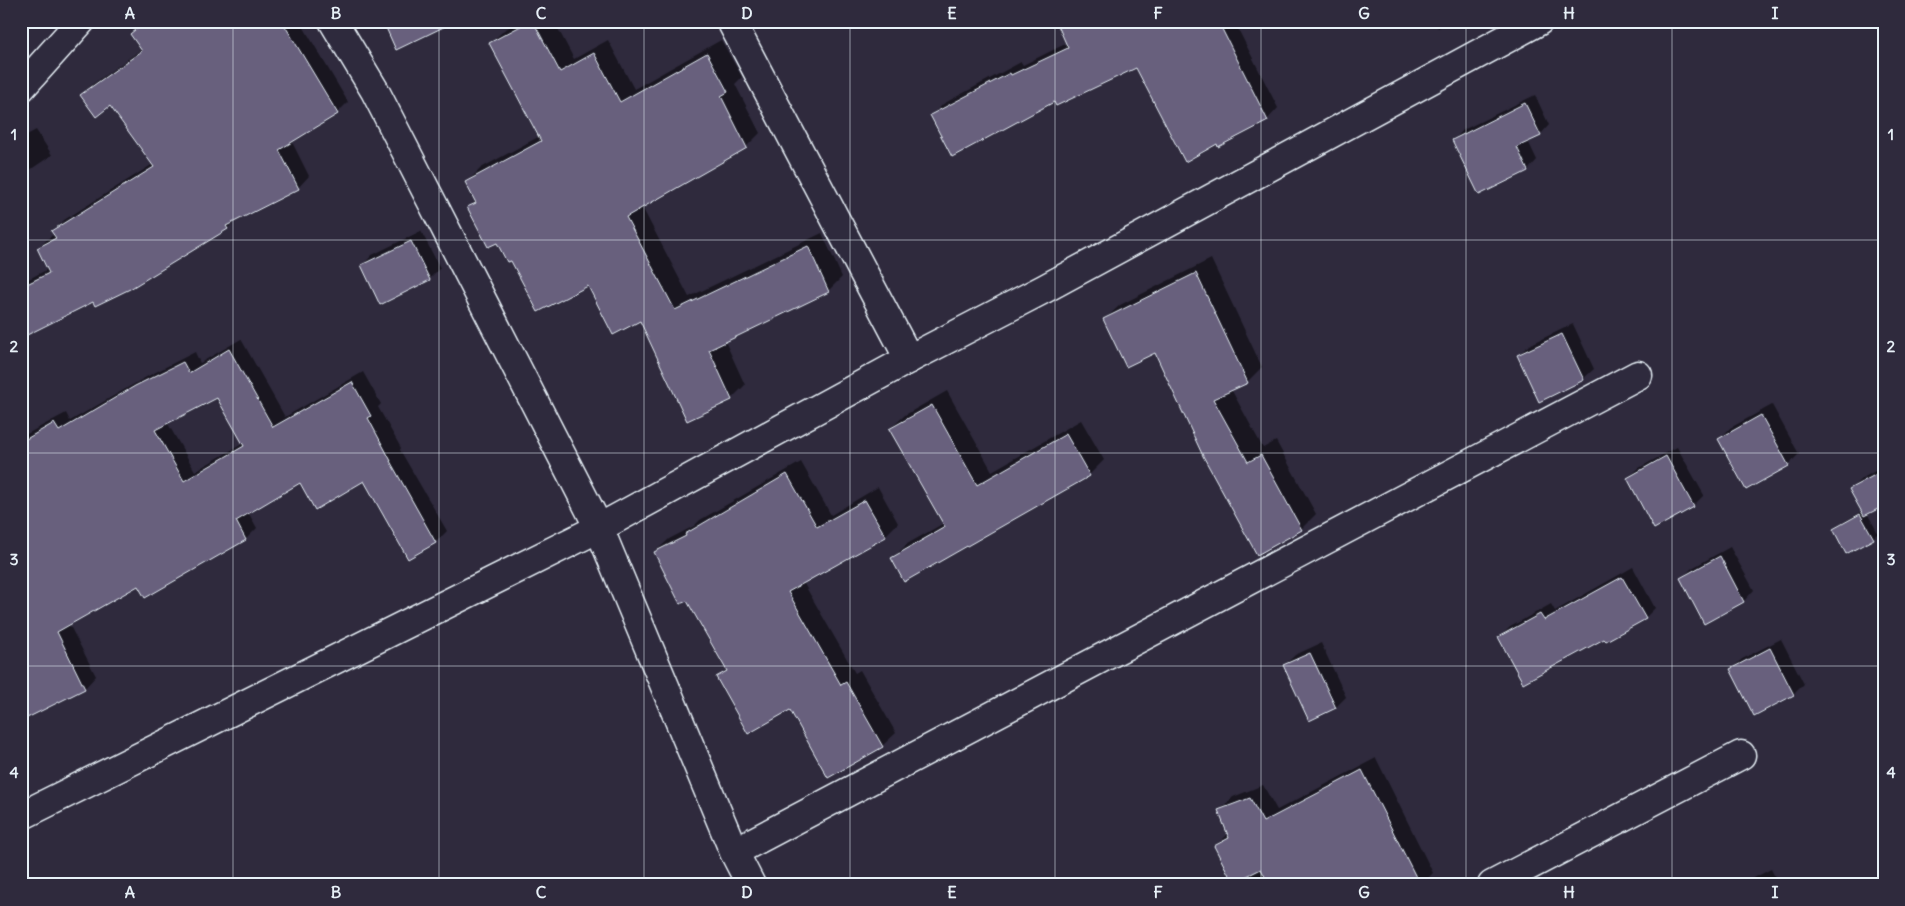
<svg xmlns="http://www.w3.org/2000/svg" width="1905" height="906" viewBox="0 0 1905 906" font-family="Delius,sans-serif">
  <rect width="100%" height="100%" fill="#2f2a3d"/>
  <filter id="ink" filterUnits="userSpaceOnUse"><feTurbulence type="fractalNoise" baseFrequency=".02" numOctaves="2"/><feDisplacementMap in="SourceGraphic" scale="10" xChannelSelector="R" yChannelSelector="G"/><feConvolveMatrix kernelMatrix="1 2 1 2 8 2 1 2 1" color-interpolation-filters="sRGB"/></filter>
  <g filter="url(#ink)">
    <!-- shadow -->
    <g fill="#0007" fill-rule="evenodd">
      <polygon points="144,21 300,21 348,102 337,113 292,142 309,176 298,188 238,218 228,228 21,337 21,283 48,269 38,248 50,237 55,234 53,231 64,220 153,164 111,105 81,95 93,84 142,49 131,34"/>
      <polygon points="520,21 554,21 574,59 608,40 634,89 721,40 742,77 735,84 760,133 746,147 642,207 689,297 822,233 842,277 828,291 725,341 745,385 731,399 688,419 641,320 588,284 511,259 469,208 476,200 467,182 481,168 540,136 490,44 504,30"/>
      <polygon points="1057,21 1234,21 1278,108 1267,120 1136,66 1054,100 932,116 943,104 1021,62 1023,65 1067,43"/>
      <polygon points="1435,21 1450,21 1438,28"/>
      <polygon points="1535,95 1549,125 1540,135 1528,141 1537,160 1528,170 1480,193 1454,140 1463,130"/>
      <polygon points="36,130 52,155 21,176 21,138"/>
      <polygon points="421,231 440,268 429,279 362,266 372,255"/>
      <polygon points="1211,259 1262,367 1247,382 1231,389 1263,448 1276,441 1316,514 1301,529 1155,352 1105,319 1120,305"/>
      <polygon points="1573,324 1594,369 1583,379 1519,355 1529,345"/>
      <path d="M241,339L285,417L363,372L381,404L378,407L401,448L400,450L447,531L436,542L364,480L301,482L248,512L257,528L246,539L138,584L69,624L96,676L85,688L21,720V437L66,413L70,421L148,376L195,352L200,363ZM217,396L244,443L195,471L167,422Z"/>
      <polygon points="947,391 992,471 1081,420 1104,460 1089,475 904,580 892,559 907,544 944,523 890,429 905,415"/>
      <polygon points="1772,405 1799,454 1788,465 1746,488 1720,439 1730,428"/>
      <polygon points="1677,447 1704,495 1693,506 1628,478 1639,468"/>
      <polygon points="801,462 831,515 878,487 898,523 885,536 803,582 855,673 860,670 896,733 882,746 718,678 727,669 687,599 655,552 669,539 694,526 700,520"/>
      <polygon points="1884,466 1884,504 1867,513 1878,533 1873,538 1834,530 1839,525 1863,511 1851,489 1861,479"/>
      <polygon points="1730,547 1754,590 1744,601 1705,622 1681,579 1692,568"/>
      <polygon points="1633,567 1655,608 1645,618 1605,637 1500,637 1510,627 1551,604 1555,611"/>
      <polygon points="1781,639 1804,684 1794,694 1755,714 1732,669 1742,659"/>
      <polygon points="1321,643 1346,697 1336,707 1285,665 1295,655"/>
      <polygon points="1376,758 1433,873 1421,885 1236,885 1216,846 1228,834 1220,810 1233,797 1263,785 1277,810"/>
      <polygon points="1771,869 1779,885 1744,885 1748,881"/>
    </g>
    <!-- building -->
    <g fill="#68607d" stroke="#e8f1f8" fill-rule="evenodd">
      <polygon points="146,21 282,21 338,114 279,150 299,189 226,226 228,229 130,289 95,306 93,302 21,338 21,287 49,273 37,248 56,238 51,231 154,167 110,106 96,117 80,95 142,51 130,34"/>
      <polygon points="383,21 456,21 396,50"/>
      <polygon points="530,21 533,21 560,72 594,53 620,102 707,53 728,92 721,96 747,148 626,217 675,310 808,246 829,292 709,350 732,400 687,421 640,321 613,335 588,286 538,312 511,261 507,262 497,243 488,247 467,207 476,203 465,182 541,141 489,43"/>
      <polygon points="1056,21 1218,21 1268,121 1218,147 1217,144 1185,162 1136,68 1056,106 1054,102 952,157 930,115 1010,73 1011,75 1068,48"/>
      <polygon points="1525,103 1541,136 1517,147 1528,171 1479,195 1452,140"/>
      <polygon points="411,241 430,280 380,305 361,265"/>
      <polygon points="1196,273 1248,383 1213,399 1248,462 1261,455 1302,530 1257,555 1203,456 1155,353 1126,367 1103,319"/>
      <polygon points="1562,334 1584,380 1539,402 1517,355"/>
      <path d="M229,349L273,427L352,382L371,416L368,418L391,461H390L436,543L408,559L364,481L315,510L300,483L236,521L246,540L145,598L138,586L57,632L85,689L21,721V442L54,423L59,431L135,386L183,362L189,373ZM217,398L244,446L184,481L155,430Z"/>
      <polygon points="932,405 977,485 1066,434 1090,476 904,582 891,558 945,527 889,429"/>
      <polygon points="1761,415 1789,466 1746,490 1718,439"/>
      <polygon points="1666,456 1694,507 1654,529 1627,478"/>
      <polygon points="1884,470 1884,506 1864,516 1849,489"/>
      <polygon points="787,474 817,527 865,500 886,537 788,592 841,685 846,682 883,747 828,778 790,710 748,734 716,677 727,671 687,601 680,604 654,552 686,536 685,534"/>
      <polygon points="1860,514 1874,539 1846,554 1833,529"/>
      <polygon points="1720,556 1744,602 1704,624 1680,578"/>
      <polygon points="1622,577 1646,619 1606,641 1604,639 1523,683 1498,637 1540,614 1544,620"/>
      <polygon points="1770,648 1794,695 1754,716 1730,669"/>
      <polygon points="1310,653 1336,708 1309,721 1283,665"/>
      <polygon points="1362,770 1420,885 1269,885 1261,869 1233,883 1214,846 1229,838 1218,810 1250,798 1263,822"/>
    </g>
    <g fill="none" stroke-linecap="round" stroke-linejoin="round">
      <!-- minor casing -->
      <g stroke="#e8f1f8" stroke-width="31">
        <g id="minor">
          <polyline points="333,21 375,91 599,528 734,852 751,885"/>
          <polyline points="731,21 909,359"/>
          <polyline points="21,88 81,21"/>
          <polyline points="21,816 599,528 909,359 1044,289 1539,21"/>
          <polyline points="734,852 1638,375"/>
          <polyline points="1492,885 1741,755"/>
        </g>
      </g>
      <!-- minor -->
      <use href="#minor" stroke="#2f2a3d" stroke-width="28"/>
    </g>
  </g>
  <!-- grid -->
  <path fill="none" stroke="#e8f1f8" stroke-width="1" stroke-opacity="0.55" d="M233,21V885M439,21V885M644,21V885M850,21V885M1055,21V885M1261,21V885M1466,21V885M1672,21V885M21,240H1884M21,453H1884M21,666H1884"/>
  <!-- margin -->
  <rect width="1905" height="906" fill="none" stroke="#2f2a3d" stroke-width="55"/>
  <rect x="28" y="28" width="1850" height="850" fill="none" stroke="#e8f1f8" stroke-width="2"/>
  <g font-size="16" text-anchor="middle" font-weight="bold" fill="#e8f1f8">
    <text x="130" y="19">A</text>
    <text x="336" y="19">B</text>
    <text x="541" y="19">C</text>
    <text x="747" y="19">D</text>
    <text x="952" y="19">E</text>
    <text x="1158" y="19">F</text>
    <text x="1364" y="19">G</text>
    <text x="1569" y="19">H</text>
    <text x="1775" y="19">I</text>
    <text x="14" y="140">1</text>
    <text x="1891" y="140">1</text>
    <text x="14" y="352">2</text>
    <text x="1891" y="352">2</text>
    <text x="14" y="565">3</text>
    <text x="1891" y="565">3</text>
    <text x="14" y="778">4</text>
    <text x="1891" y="778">4</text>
    <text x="130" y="898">A</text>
    <text x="336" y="898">B</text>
    <text x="541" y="898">C</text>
    <text x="747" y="898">D</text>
    <text x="952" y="898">E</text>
    <text x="1158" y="898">F</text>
    <text x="1364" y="898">G</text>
    <text x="1569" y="898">H</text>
    <text x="1775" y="898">I</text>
  </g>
</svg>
